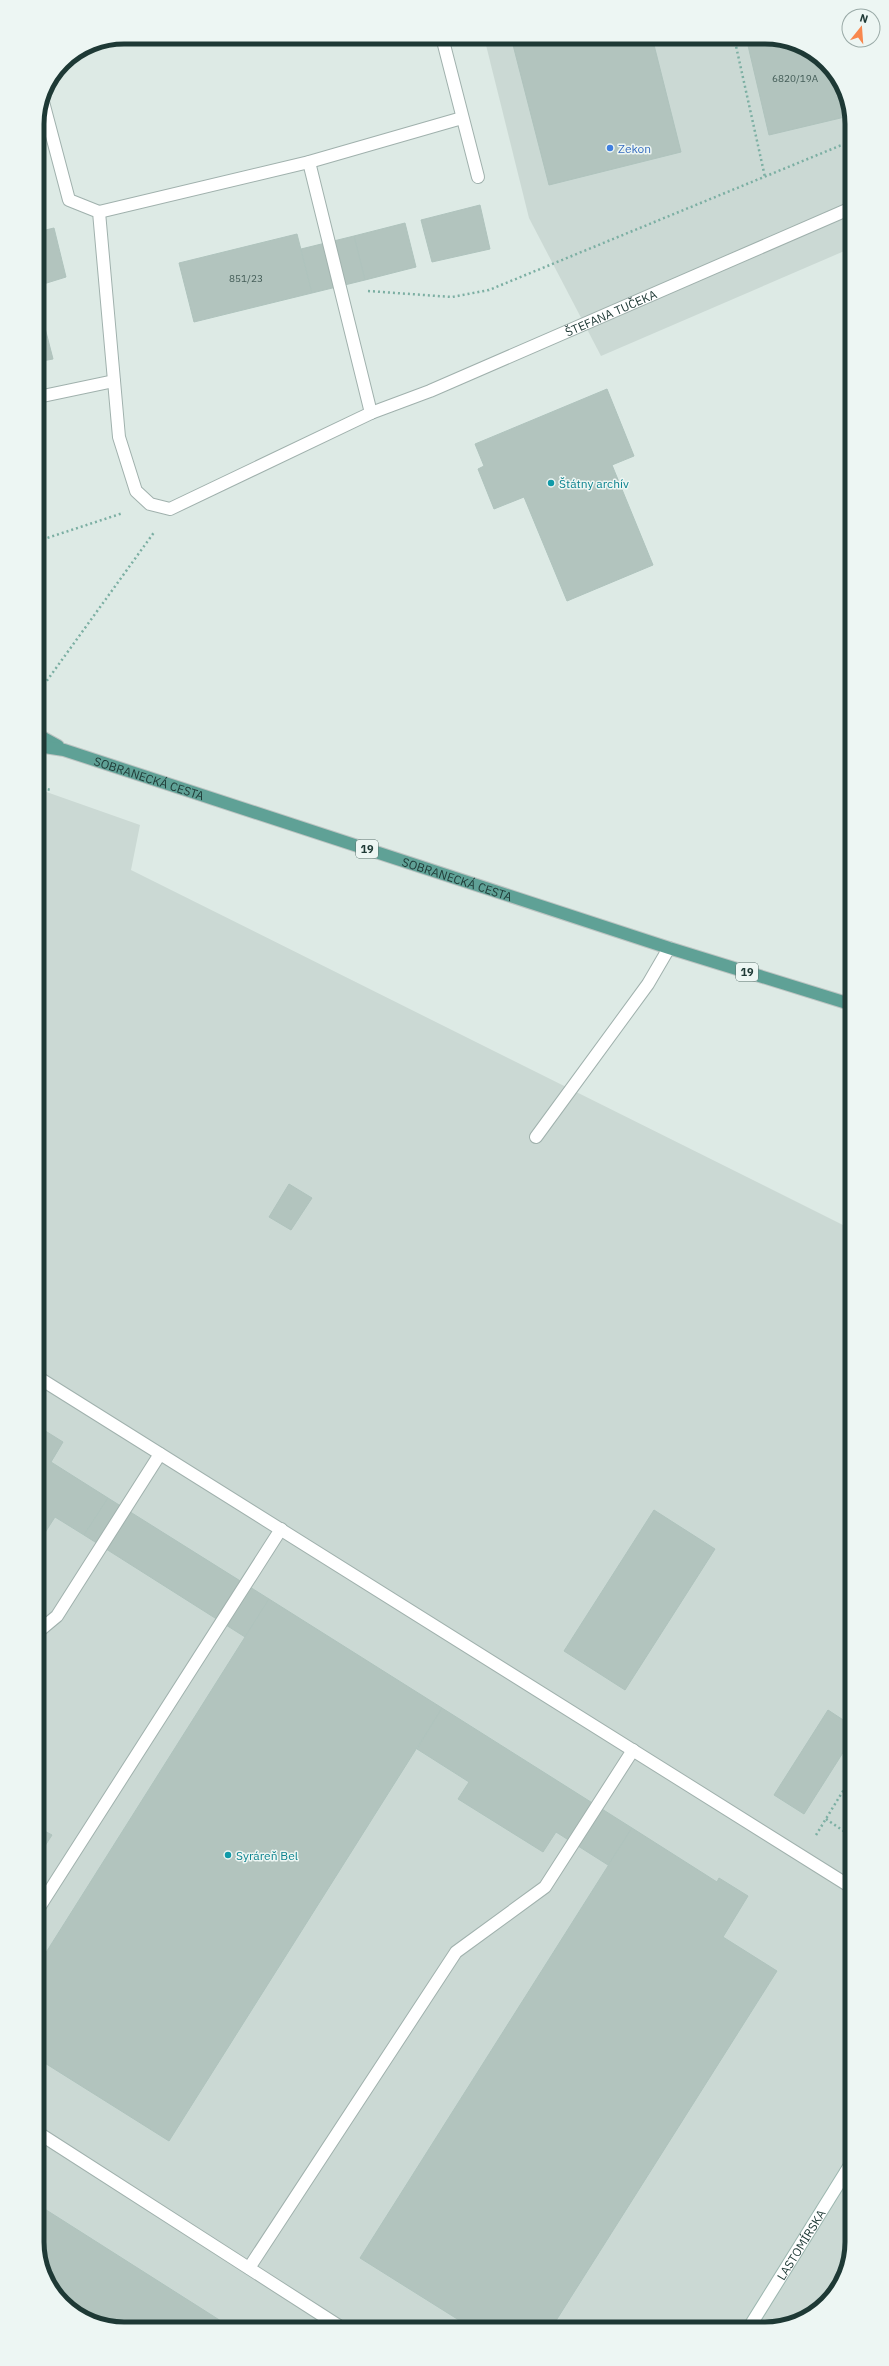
<svg xmlns="http://www.w3.org/2000/svg" width="889" height="2366" viewBox="0 0 889 2366" font-family="'IBM Plex Sans',sans-serif">
  <rect width="100%" height="100%" fill="#ddeae5"/>
  <!-- built -->
  <g fill="#cbd9d4">
    <polygon points="484,37 771,37 818,55 849,101 849,249 601,356 529,218"/>
    <polygon points="38,789 140,825 131,870 851,1229 852,2242 834,2295 788,2326 118,2329 71,2311 40,2265"/>
  </g>
  <!-- building -->
  <g fill="#b2c4be" stroke="#afc3bd">
    <polygon points="511,37 652,37 681,152 549,185"/>
    <polygon points="746,37 771,37 818,55 849,101 849,116 769,135"/>
    <polygon points="480,205 490,249 432,262 421,220"/>
    <polygon points="405,223 416,267 365,280 354,236"/>
    <polygon points="54,228 66,277 37,286 37,232"/>
    <polygon points="297,234 312,293 194,322 179,263"/>
    <polygon points="354,236 365,280 312,293 301,249"/>
    <polygon points="37,297 53,359 37,362"/>
    <polygon points="607,389 634,456 612,465 653,565 567,601 524,497 494,509 478,469 484,466 475,444"/>
    <polygon points="289,1184 312,1198 291,1230 269,1217"/>
    <polygon points="39,1427 63,1442 51,1462 108,1498 84,1535 55,1517 39,1542"/>
    <polygon points="108,1498 269,1599 245,1637 84,1535"/>
    <polygon points="654,1510 715,1549 625,1690 564,1651"/>
    <polygon points="269,1599 442,1708 169,2141 40,2060 40,1962"/>
    <polygon points="442,1708 632,1828 608,1865 556,1832 543,1852 458,1799 469,1782 417,1749"/>
    <polygon points="828,1710 851,1725 851,1740 804,1814 774,1795"/>
    <polygon points="39,1828 52,1835 39,1855"/>
    <polygon points="632,1828 717,1882 719,1878 748,1896 723,1937 777,1971 552,2327 470,2327 360,2258"/>
    <polygon points="40,2206 232,2328 118,2329 71,2311 40,2265"/>
  </g>
  <g fill="none" stroke-linecap="round" stroke-linejoin="round">
    <!-- lane casing -->
    <g stroke="#a0b1ad" stroke-width="14">
      <g id="lane">
        <polyline points="442,37 478,177"/>
        <polyline points="42,98 69,200 99,212 119,437 136,491 150,504 170,509 371,413 309,162"/>
        <polyline points="99,212 309,162 462,118"/>
        <polyline points="38,397 114,381"/>
        <polyline points="536,1137 648,984 669,948"/>
        <polyline points="39,1378 851,1887"/>
        <polyline points="39,1631 57,1616 160,1454"/>
        <polyline points="40,1906 281,1529"/>
        <polyline points="40,2134 342,2328"/>
        <polyline points="249,2268 456,1952 545,1887 633,1750"/>
      </g>
    </g>
    <!-- street casing -->
    <g stroke="#a0b1ad" stroke-width="14">
      <g id="street">
        <path id="s1" d="M371,413L430,391L849,209"/>
      </g>
    </g>
    <!-- secondary casing -->
    <g stroke="#9cb6af" stroke-width="14">
      <g id="secondary">
        <path id="s2" d="M750,2326L852,2162"/>
      </g>
    </g>
    <!-- primary casing -->
    <g stroke="#bcc4c2" stroke-width="14">
      <g id="primary">
        <polyline points="38,735 58,746"/>
        <path id="s3" d="M38,746L64,750L669,948L850,1004"/>
      </g>
    </g>
    <!-- path -->
    <g stroke="#7cafa3" stroke-width="2.5" stroke-dasharray="2 3" stroke-linecap="butt">
      <polyline points="734,37 765,177"/>
      <polyline points="368,291 452,297 489,290 849,142"/>
      <polyline points="38,541 123,513"/>
      <polyline points="38,693 155,531"/>
      <polyline points="38,787 51,790"/>
      <polyline points="826,1819 851,1836"/>
      <polyline points="816,1835 851,1778"/>
    </g>
    <!-- lane -->
    <use href="#lane" stroke="#fff" stroke-width="12"/>
    <!-- street -->
    <use href="#street" stroke="#fff" stroke-width="12"/>
    <!-- secondary -->
    <use href="#secondary" stroke="#fff" stroke-width="12"/>
    <!-- primary -->
    <use href="#primary" stroke="#5fa196" stroke-width="12"/>
  </g>
  <!-- markers -->
  <circle fill="#3f7fe0" stroke="#edf6f3" stroke-width="1.5" cx="610" cy="148" r="4"/>
  <g fill="#0f9aa8" stroke="#edf6f3" stroke-width="1.5">
    <circle cx="551" cy="483" r="4"/>
    <circle cx="228" cy="1855" r="4"/>
  </g>
  <g text-anchor="middle" dominant-baseline="central" stroke-width="3" stroke-linejoin="round" paint-order="stroke">
    <!-- number labels -->
    <g font-size="10" fill="#435c57">
      <text x="795" y="78">6820/19A</text>
      <text x="246" y="278">851/23</text>
    </g>
    <!-- shield labels -->
    <g fill="#edf6f3" stroke="#5c726e" stroke-width="1">
      <rect x="356" y="840" width="22" height="18" rx="3"/>
      <rect x="736" y="963" width="22" height="18" rx="3"/>
    </g>
    <g font-size="11" font-weight="bold" fill="#1e3935">
      <text x="367" y="849">19</text>
      <text x="747" y="972">19</text>
    </g>
    <!-- shop labels -->
    <g font-size="12" fill="#366cbe" stroke="#edf6f3" text-anchor="start">
      <text x="618" y="148">Zekon</text>
    </g>
    <!-- street labels -->
    <g font-size="12" fill="#1e3935" stroke="#edf6f3">
      <text stroke="none"><textPath href="#s1" startOffset="260">ŠTEFANA TUČEKA</textPath></text>
      <text stroke="none"><textPath href="#s3" startOffset="116">SOBRANECKÁ CESTA</textPath></text>
      <text stroke="none"><textPath href="#s3" startOffset="440">SOBRANECKÁ CESTA</textPath></text>
      <text stroke="none"><textPath href="#s2" startOffset="96">LASTOMÍRSKA</textPath></text>
    </g>
    <!-- culture labels -->
    <g font-size="12" fill="#0d838f" stroke="#edf6f3" text-anchor="start">
      <text x="559" y="483">Štátny archív</text>
      <text x="236" y="1855">Syráreň Bel</text>
    </g>
  </g>
  <!-- crop -->
  <path d="M0 0H889V2366H0ZM124 44H765A80 80 0 0 1 845 124V2242A80 80 0 0 1 765 2322H124A80 80 0 0 1 44 2242V124A80 80 0 0 1 124 44Z" fill="#edf6f3" fill-rule="evenodd"/>
  <path fill="none" stroke="#1e3935" stroke-width="5" d="M124 44H765A80 80 0 0 1 845 124V2242A80 80 0 0 1 765 2322H124A80 80 0 0 1 44 2242V124A80 80 0 0 1 124 44Z"/>
  <!-- north arrow -->
  <g transform="translate(861 28) rotate(17)"><circle r="19" fill="#edf6f3" stroke="#9aaaa7"/>
  <path d="M0-3L7 15L0 10L-7 15Z" fill="#f8874d"/>
  <text y="-6" font-size="11" font-weight="bold" text-anchor="middle" fill="#1e3935">N</text>
  </g>
</svg>
